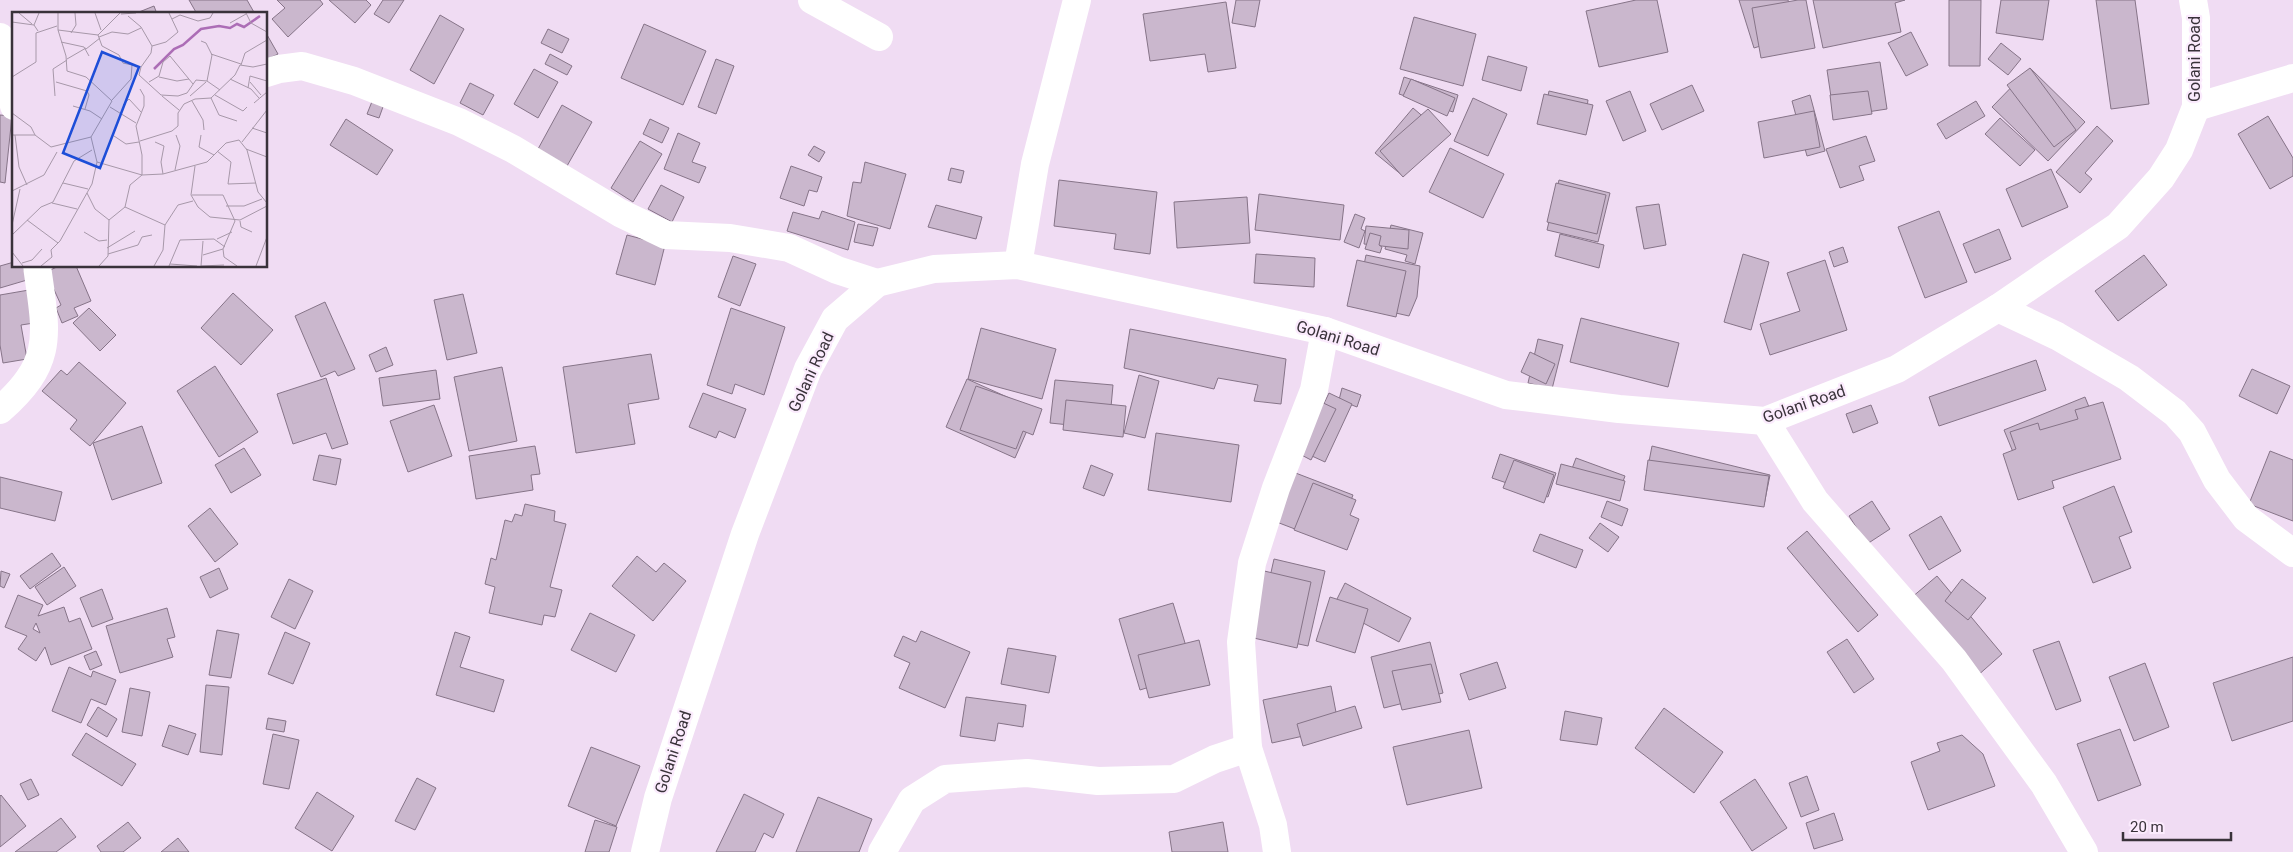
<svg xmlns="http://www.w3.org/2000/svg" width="2293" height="852" viewBox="0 0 2293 852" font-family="Roboto,sans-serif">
  <rect width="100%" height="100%" fill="#f0dcf3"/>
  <!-- building -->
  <g fill="#cab7cd" stroke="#867488" fill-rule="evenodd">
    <polygon points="189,0 247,0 255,14 197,14"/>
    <polygon points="277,0 320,0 323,4 288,37 272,19 285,8"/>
    <polygon points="329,0 366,0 371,5 355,23"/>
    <polygon points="383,0 404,0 389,23 374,14"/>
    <polygon points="1236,0 1260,0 1255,27 1232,23"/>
    <polygon points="1636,0 1657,0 1668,52 1599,67 1586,11"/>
    <polygon points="1739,0 1788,0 1799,34 1754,48"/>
    <polygon points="1798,0 1806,0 1815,48 1761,58 1752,8"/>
    <polygon points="1813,0 1905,0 1895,3 1901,32 1823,48"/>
    <polygon points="1949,0 1981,0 1980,66 1949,66"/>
    <polygon points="2001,0 2049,0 2043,40 1996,33"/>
    <polygon points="2096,0 2135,0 2149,104 2111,109"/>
    <polygon points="1226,2 1236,68 1208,72 1205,54 1150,61 1143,14"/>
    <polygon points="154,6 157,14 134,14"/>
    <polygon points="440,15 464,29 434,84 410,70"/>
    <polygon points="1414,17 1476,34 1463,86 1400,69"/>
    <polygon points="644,24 706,51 683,105 621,78"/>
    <polygon points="548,29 569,39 562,53 541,43"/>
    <polygon points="1911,32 1928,65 1906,76 1888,43"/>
    <polygon points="266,33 278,54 266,60"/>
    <polygon points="2001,43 2021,59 2008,75 1988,59"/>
    <polygon points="550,54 572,66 567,75 545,64"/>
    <polygon points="1488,56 1527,67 1521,91 1482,80"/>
    <polygon points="716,59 734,66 716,114 698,107"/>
    <polygon points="1880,62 1887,109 1834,117 1827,70"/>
    <polygon points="2030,68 2085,122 2048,161 1992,107"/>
    <polygon points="2030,68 2076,130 2054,147 2007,85"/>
    <polygon points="534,69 558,82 538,118 514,104"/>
    <polygon points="1404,77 1458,95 1453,112 1399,94"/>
    <polygon points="1411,79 1455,98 1447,116 1403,96"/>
    <polygon points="470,83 494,95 483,115 460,103"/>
    <polygon points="1692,85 1704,111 1662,130 1650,104"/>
    <polygon points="1549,91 1588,100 1586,114 1546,105"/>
    <polygon points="1630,91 1646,131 1623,141 1606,101"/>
    <polygon points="1868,91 1872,114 1833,120 1830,95"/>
    <polygon points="1544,94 1593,105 1586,135 1537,124"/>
    <polygon points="1810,95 1825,151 1807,156 1792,101"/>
    <polygon points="1473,98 1507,114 1488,156 1454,141"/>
    <polygon points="373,99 384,104 379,118 367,114"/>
    <polygon points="1976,101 1985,116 1946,139 1937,124"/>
    <polygon points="562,105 592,122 567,166 538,149"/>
    <polygon points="1413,108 1440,131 1403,176 1375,153"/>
    <polygon points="1428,109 1451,134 1403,177 1380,151"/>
    <polygon points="1814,111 1820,147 1764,158 1758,122"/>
    <polygon points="0,115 12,116 5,183 0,182"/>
    <polygon points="2268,116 2293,158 2293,176 2270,189 2238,134"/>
    <polygon points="2000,118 2035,150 2020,166 1985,134"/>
    <polygon points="346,119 393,150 377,175 330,145"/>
    <polygon points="650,119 669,128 662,143 643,134"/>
    <polygon points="2097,126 2113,141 2085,173 2092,179 2080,193 2056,172"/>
    <polygon points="678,133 700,143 692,162 706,167 699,183 664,169"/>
    <polygon points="1866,136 1875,161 1859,166 1864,180 1840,188 1826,149"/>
    <polygon points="640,141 662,154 633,202 611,188"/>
    <polygon points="814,146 825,152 819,162 808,155"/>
    <polygon points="1450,148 1504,174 1483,218 1429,192"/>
    <polygon points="865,162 906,174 890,229 847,216 853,182 861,183"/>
    <polygon points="791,166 822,177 817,192 809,190 804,206 780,198"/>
    <polygon points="951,168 964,171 961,183 948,180"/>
    <polygon points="2051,169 2068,207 2022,227 2006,189"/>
    <polygon points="1059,180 1157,192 1150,254 1114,249 1116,234 1054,226"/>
    <polygon points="1559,180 1610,193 1598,242 1547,230"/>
    <polygon points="1556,183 1606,195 1597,234 1547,222"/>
    <polygon points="661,185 684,197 672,222 648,209"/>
    <polygon points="1259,194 1344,205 1340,240 1255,230"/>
    <polygon points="1247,197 1250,243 1177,248 1174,202"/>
    <polygon points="1659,204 1666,245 1644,249 1636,207"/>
    <polygon points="936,205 982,217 976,239 928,227"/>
    <polygon points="822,211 855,222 848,250 787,231 793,212 819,219"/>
    <polygon points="1939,211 1967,282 1925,298 1898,227"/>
    <polygon points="1355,214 1365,218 1361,229 1365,231 1359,248 1344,242"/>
    <polygon points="858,224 878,228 873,246 854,242"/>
    <polygon points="1391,225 1423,233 1415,264 1405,261 1407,255 1385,249"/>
    <polygon points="1366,226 1409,230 1408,249 1364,244"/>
    <polygon points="1999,229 2011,259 1975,273 1963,244"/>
    <polygon points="1370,233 1381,236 1379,245 1382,247 1380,253 1365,249"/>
    <polygon points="1560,234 1604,245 1599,268 1555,256"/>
    <polygon points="627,235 665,245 655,285 616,274"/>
    <polygon points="1843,247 1848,262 1834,267 1829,252"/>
    <polygon points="1256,254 1315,258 1314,287 1254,283"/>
    <polygon points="1743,254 1769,262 1751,330 1724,322"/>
    <polygon points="1366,255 1420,266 1417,297 1409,316 1356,304"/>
    <polygon points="2144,255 2167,285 2118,321 2095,291"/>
    <polygon points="733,256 756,264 740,306 718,297"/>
    <polygon points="1357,260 1406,271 1396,317 1347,306"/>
    <polygon points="1825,260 1847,330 1770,355 1760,324 1800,311 1787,273"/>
    <polygon points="14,262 14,266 23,266 27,280 0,288 0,266"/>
    <polygon points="59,266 76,266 91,301 74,308 78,316 62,323 56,308 61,305 46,272"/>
    <polygon points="29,290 34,323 21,325 27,359 3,363 0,345 0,295"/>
    <polygon points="233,293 273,330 241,365 201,328"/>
    <polygon points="463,294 477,353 447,360 434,300"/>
    <polygon points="325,302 355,369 338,376 335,371 321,377 295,316"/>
    <polygon points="89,308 116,335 100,351 73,323"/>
    <polygon points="731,308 785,327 764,395 735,384 732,394 707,385"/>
    <polygon points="1581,318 1679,343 1668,387 1570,362"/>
    <polygon points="981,328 1056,349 1042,399 968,379"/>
    <polygon points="1130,329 1286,359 1281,404 1254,401 1258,385 1218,378 1214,389 1124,368"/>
    <polygon points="1538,339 1563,345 1552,389 1528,383"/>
    <polygon points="386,347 393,365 376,372 369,355"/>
    <polygon points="1530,352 1555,364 1546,384 1521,372"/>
    <polygon points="651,354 659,399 628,404 635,444 576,453 563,367"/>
    <polygon points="2036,360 2046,390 1939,426 1929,397"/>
    <polygon points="79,362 126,403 90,446 70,429 77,420 42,391 61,370 67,375"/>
    <polygon points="215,366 258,432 219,457 177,391"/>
    <polygon points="502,367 517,441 469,451 454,377"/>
    <polygon points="2252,369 2290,386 2277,414 2239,396"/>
    <polygon points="436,370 440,399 383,406 379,378"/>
    <polygon points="1139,375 1159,381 1145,438 1124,433"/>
    <polygon points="326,378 348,444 332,449 326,433 293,444 277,394"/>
    <polygon points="967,379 1036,410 1015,458 946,427"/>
    <polygon points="1055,380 1113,385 1109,429 1050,423"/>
    <polygon points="976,386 1042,409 1033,435 1023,431 1016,449 960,430"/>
    <polygon points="1342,388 1361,395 1357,407 1339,400"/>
    <polygon points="703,393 746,409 735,438 719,431 716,438 689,427"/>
    <polygon points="1329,393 1352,404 1325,462 1301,451"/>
    <polygon points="2085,397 2107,452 2026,484 2004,430"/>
    <polygon points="1066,400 1126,406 1123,437 1063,430"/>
    <polygon points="1317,400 1336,409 1311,460 1292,450"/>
    <polygon points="2103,402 2121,459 2052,481 2054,488 2018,500 2003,454 2016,449 2010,432 2038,423 2040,430 2078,419 2075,410"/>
    <polygon points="434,405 452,456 408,472 390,421"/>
    <polygon points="1871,405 1878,423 1853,433 1846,414"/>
    <polygon points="142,426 162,483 112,500 93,443"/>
    <polygon points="1156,433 1239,445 1231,502 1148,490"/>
    <polygon points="535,446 540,474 531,475 533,490 476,499 469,456"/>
    <polygon points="1652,446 1770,475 1764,505 1646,477"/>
    <polygon points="244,448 261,475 231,493 215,465"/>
    <polygon points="2270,451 2293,460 2293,521 2249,504"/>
    <polygon points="1500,454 1556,473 1548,497 1492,478"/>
    <polygon points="319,455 341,459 336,485 313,480"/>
    <polygon points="1576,458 1625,476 1616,500 1567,482"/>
    <polygon points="1514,460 1554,475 1544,503 1503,488"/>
    <polygon points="1648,460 1769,476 1764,507 1644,490"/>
    <polygon points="1561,464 1625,481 1620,501 1556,484"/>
    <polygon points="1091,465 1113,474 1104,496 1083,488"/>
    <polygon points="1293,472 1353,495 1334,544 1274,521"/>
    <polygon points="0,477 62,492 55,521 0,508"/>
    <polygon points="1313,483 1356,500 1350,515 1359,519 1347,550 1294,530"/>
    <polygon points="2114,486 2132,532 2119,537 2131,568 2093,583 2063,507"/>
    <polygon points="1607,501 1628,509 1622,526 1601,517"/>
    <polygon points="1872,501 1890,529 1867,544 1849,516"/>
    <polygon points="525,504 555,511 554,521 566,524 550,587 562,590 555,617 544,615 542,625 489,613 495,587 485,584 491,558 496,560 505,520 512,522 515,514 522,516"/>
    <polygon points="210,508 238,544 215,562 188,526"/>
    <polygon points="1941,516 1961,551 1929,570 1909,535"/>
    <polygon points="1600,523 1619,537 1608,552 1589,538"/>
    <polygon points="1807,531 1878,615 1858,632 1787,548"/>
    <polygon points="1540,534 1583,550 1576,568 1533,551"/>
    <polygon points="52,553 61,566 30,589 20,576"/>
    <polygon points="637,556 656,572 664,563 686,581 653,621 612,586"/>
    <polygon points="1274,559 1325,571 1308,646 1257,635"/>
    <polygon points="64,567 76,586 47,605 35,587"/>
    <polygon points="219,568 228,589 210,598 200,577"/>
    <polygon points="1260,570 1311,582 1297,648 1245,636"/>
    <polygon points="1,571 10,574 4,588 0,586"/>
    <polygon points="1937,576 2002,654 1976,677 1911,598"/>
    <polygon points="289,579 313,591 295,629 271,617"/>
    <polygon points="1962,579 1986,598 1968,620 1945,601"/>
    <polygon points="1345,583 1411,618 1399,642 1333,607"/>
    <polygon points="102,589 113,619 92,627 80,598"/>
    <path d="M18,595L43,605L38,616L64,607L69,622L80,618L92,649L51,665L45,647L36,661L18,649L27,636L5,627ZM36,623L40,633L33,629Z"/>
    <polygon points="1330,597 1368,609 1355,653 1316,641"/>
    <polygon points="1173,603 1194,673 1140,690 1119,619"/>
    <polygon points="167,608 175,637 167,639 173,657 120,673 106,626"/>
    <polygon points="590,613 635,635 616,672 571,650"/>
    <polygon points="217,630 239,634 231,678 209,675"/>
    <polygon points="921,631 970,652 945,708 899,688 910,663 894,656 903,636 916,642"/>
    <polygon points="285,632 310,643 293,684 268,674"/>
    <polygon points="455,632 470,637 460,667 504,680 494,712 436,695"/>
    <polygon points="1847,639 1874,679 1854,693 1827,652"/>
    <polygon points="1199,640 1210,685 1149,698 1138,655"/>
    <polygon points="2059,641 2081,701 2056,710 2033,650"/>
    <polygon points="1430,642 1443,693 1384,708 1371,657"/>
    <polygon points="1008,648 1056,656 1049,693 1001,684"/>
    <polygon points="96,651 102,665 90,670 84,656"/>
    <polygon points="2293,657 2293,721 2232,741 2213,683"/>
    <polygon points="1497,662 1506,688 1469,700 1460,674"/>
    <polygon points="2145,663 2169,727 2134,741 2109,677"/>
    <polygon points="1431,664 1441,702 1402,710 1392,671"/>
    <polygon points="69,667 91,677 93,671 116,680 106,705 91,699 81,723 52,711"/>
    <polygon points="206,685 229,687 222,755 200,752"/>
    <polygon points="1331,686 1339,728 1272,743 1263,700"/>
    <polygon points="130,688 150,692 142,736 122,732"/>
    <polygon points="966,697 1026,705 1023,727 998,723 995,741 960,736"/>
    <polygon points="1355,706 1362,728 1303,746 1297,724"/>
    <polygon points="98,707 117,719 107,737 87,725"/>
    <polygon points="1664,708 1723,752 1694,793 1635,748"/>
    <polygon points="1565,711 1602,718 1597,745 1560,740"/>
    <polygon points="268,718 286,721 284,732 266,729"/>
    <polygon points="169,725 196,734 188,755 162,746"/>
    <polygon points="2120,729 2141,785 2098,801 2077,744"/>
    <polygon points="1469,730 1482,788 1407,805 1393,747"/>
    <polygon points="86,733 136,764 122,786 72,755"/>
    <polygon points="273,734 299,740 289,789 263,784"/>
    <polygon points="1962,735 1983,754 1995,786 1928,810 1911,762 1940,751 1937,743"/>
    <polygon points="591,747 640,766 616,826 568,806"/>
    <polygon points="1807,776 1819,810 1801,817 1789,783"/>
    <polygon points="417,778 436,788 415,830 395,821"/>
    <polygon points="31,779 39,795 28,800 20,784"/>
    <polygon points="1755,779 1787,828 1752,851 1720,802"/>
    <polygon points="317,792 354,816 332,851 295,828"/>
    <polygon points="744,794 784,814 773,838 764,833 755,852 716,852"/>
    <polygon points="1,795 26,826 0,847 0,796"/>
    <polygon points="818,797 872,819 859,852 796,852"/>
    <polygon points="1834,813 1843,840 1814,849 1806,823"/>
    <polygon points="61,818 76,837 56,852 15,852"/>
    <polygon points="595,820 617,827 609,852 585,852"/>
    <polygon points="128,822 141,838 123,852 101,852 97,846"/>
    <polygon points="1223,822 1228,852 1172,852 1169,832"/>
    <polygon points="178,838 189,852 161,852"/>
  </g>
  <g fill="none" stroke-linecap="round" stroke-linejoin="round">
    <!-- minor -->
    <g stroke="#fff" stroke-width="28">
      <polyline points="812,0 879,37"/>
      <polyline points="0,37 14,106"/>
      <polyline points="266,73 279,69 302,66 354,81 459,122 513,149 620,213 666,235 730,238 789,248 837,270 877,283"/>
      <polyline points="2196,107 2293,78"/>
      <polyline points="1018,265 1035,164 1077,0"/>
      <polyline points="1998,308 2057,336 2129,378 2175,413 2192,432 2217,480 2246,518 2293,553"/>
      <path d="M0,410C56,361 46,333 37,266"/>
      <polyline points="1765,421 1815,501 1954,660 2044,784 2084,852"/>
      <polyline points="645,852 658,798 745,534 808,369 835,319 877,283 934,269 1018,265 1325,331 1506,395 1619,409 1765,421 1897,369 1998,308 2118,226 2161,178 2179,150 2196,107 2196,18 2193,0"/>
      <polyline points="882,852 912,800 945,779 1027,773 1098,781 1174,779 1215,759 1248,748"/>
      <polyline points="1277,852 1273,825 1248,748 1241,642 1252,563 1276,488 1314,390 1325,331"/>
    </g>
  </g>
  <g text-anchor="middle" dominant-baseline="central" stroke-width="4.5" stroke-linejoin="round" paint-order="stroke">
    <!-- street labels -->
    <g font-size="16" fill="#39323a" stroke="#fbebfd">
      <text transform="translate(2194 59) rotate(-90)">Golani Road</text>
      <text transform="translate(1338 338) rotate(17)">Golani Road</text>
      <text transform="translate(811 372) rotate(-65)">Golani Road</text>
      <text transform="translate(1804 404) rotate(-19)">Golani Road</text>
      <text transform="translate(673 752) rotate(-72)">Golani Road</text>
    </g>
  </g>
  <!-- overview -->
  <g transform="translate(12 12)">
    <rect width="255" height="255" fill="#f0dcf3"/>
    <path fill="none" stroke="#ac6db6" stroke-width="2.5" d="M142,57L162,37L171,33L189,17L207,14L218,16L225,12L232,15L248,4"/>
    <path fill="none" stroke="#a798a9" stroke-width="1" d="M7,1L20,12M46,1V18L54,44L55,59L74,65L100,89L79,125L85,150L130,163L151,162L195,150L214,131L227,128L235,138L246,180L255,191M83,1L89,18M234,1L239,11L255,20M109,2L124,1M160,7L168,3L186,9L198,6L201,1M0,10L22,13M218,11L234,2M46,18L86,23L90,34L107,43L111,51L129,55L139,41L140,34L129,15L116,4M26,19L22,13L27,1M59,21L64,13L63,1M86,23L108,1M87,25L100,20L116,22L129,16M189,29L194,31L200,43L195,69L208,78M49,30L72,35L77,44M140,34L154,30L166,20L157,1M74,37L88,26M199,42L229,52M55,47L74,36M229,53L233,41L255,28M129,55L127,63L149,83L166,84L175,81M0,65L24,50V21L45,14M147,65L165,69L177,67M218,67L239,77L247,86M44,70L75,79L77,83L73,97M137,70L147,64L151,50L158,44L181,72M238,70L249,83M236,76L238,64L255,69M175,81L184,68L195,69M203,83L231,99L235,95M43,84L41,57L55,48M150,84L167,98M178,84L194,70M199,86L207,103L225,109M100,88L119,67L120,53M180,89L191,108L192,118M242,91L255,80M111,93L117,87L129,100M61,94L78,99L90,107M98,95L124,111M0,101L19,115L23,123M240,116L255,121M0,123H23L39,135L79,125M3,123L7,155L15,173M189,123L187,135L202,143M102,124L114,132L127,130M128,129L160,119L166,114V101L172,92L183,87L199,86L223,63L228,53L241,55L255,52M143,130L152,134L149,150L151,162M230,130L255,98M234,137L255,145M205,139L219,150L216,172L244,171M183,154L179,183L186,195L198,205L228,208L255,194M163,158L168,134L164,123M51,171L76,177M0,179L32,163L45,140M75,181L83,197L97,208M180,183H211L223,209L211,237L212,245L225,254M40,191L65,197M214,194H232L250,187M113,195L153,213M15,208L46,231M228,209L229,215L240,220M0,213L8,177M72,220L87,229L95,228M0,223L29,195L41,190L62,149L80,138M205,227L220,220M95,236L123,219M0,240L11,254M96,242L126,233L130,225L140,223M191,243L211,237M10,251L20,248L30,237M158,252L185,254M29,254L40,245L39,238L48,229L80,172L85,150M87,254L96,244L97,208L113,195L118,173L130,163V143L124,114L132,94V84L128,77M142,254L151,238L153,213L166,193L181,189M157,254L168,228L202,227L213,235M189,254L191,229M189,254L212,253M244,254L255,225"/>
    <path fill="#1d4ed8" fill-opacity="0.15" stroke="#1d4ed8" stroke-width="2.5" d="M90,40L127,55L88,156L51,141Z"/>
    <rect width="255" height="255" fill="none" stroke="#39323a" stroke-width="2.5"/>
  </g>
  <!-- scale -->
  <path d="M2123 832v8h108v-8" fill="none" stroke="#39323a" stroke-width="2.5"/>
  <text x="2130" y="832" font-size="15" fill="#39323a" stroke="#fbebfd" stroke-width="4" paint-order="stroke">20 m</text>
</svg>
